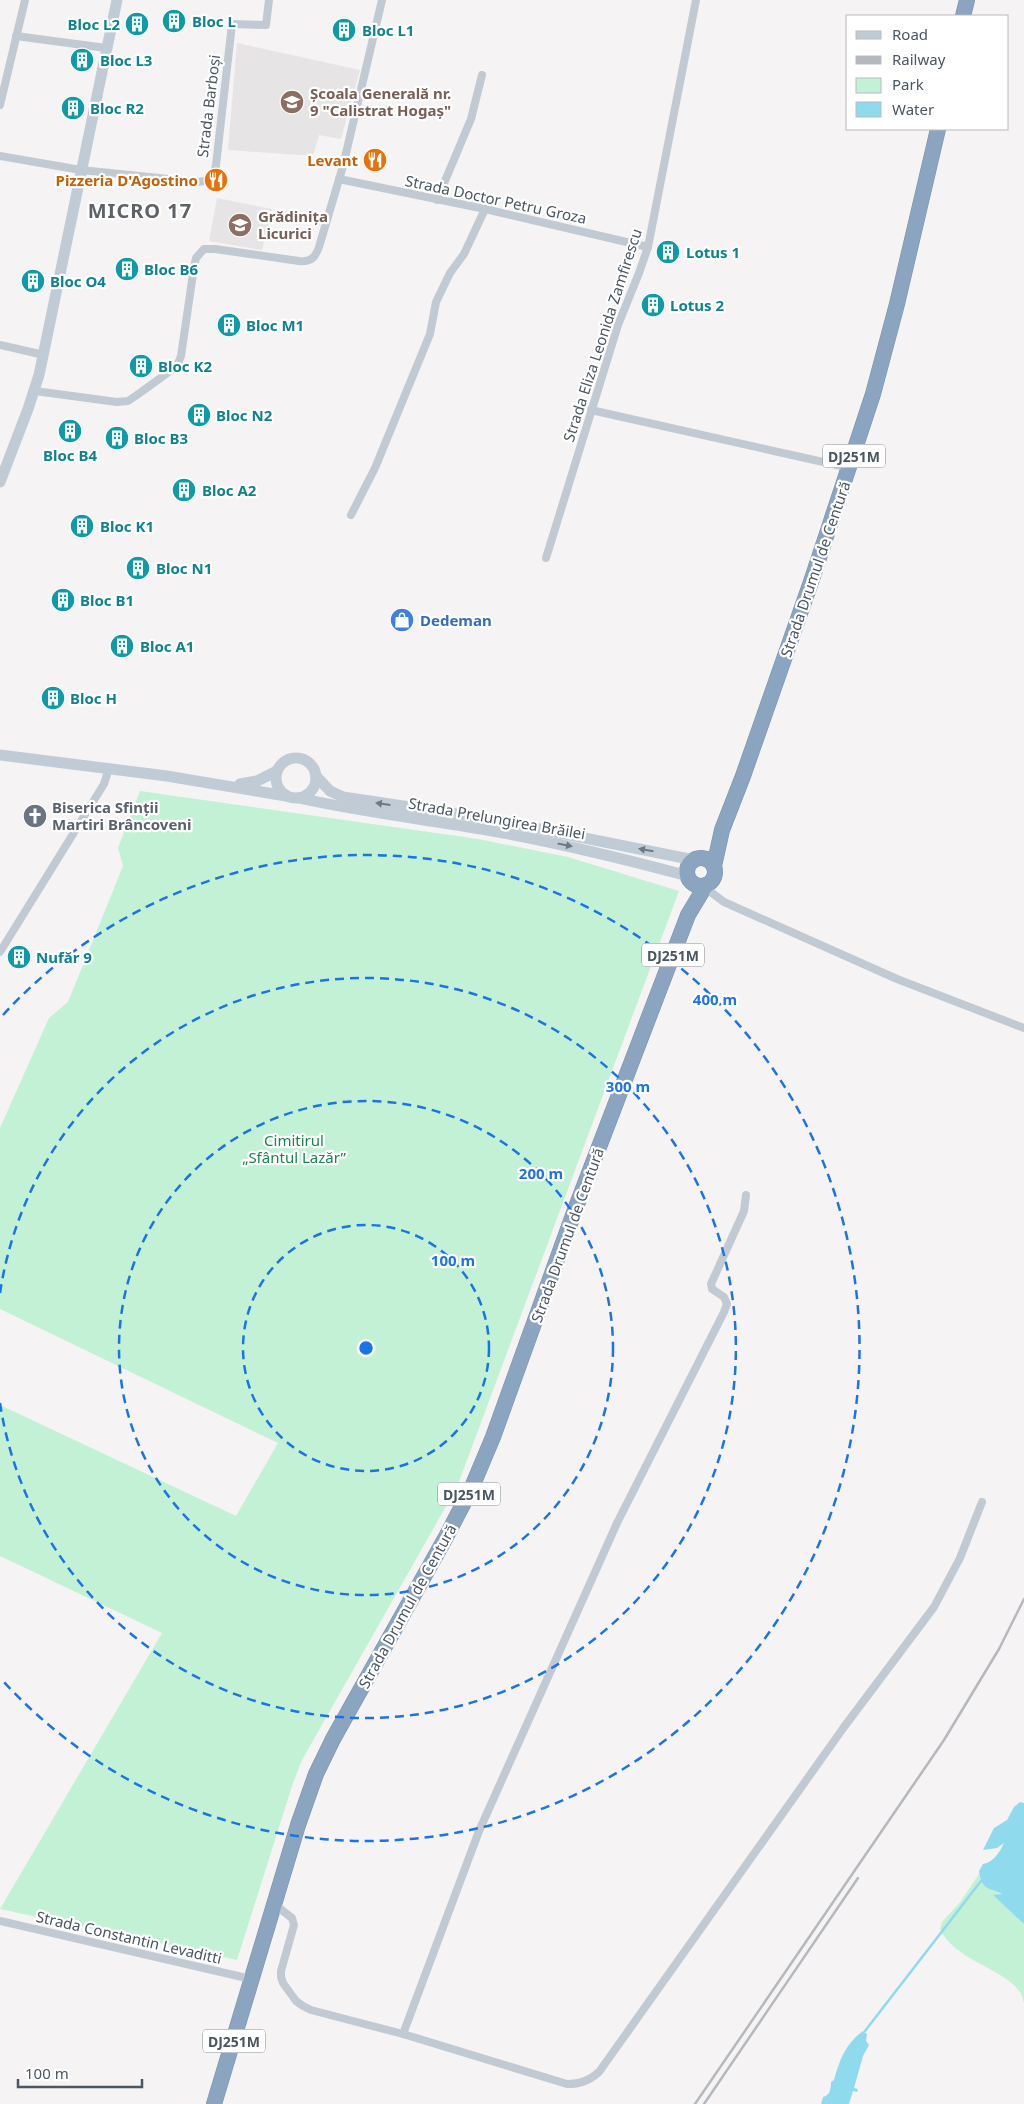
<svg xmlns="http://www.w3.org/2000/svg" width="1024" height="2104" viewBox="0 0 1024 2104" font-family="'Noto Sans',sans-serif">
  <rect width="100%" height="100%" fill="#f5f3f3"/>
  <!-- education -->
  <g fill="#e6e4e5">
    <polygon points="237,43 360,70 341,139 319,135 313,156 228,150"/>
    <polygon points="217,198 272,209 262,250 209,241"/>
  </g>
  <!-- green -->
  <g fill="#c3f1d5">
    <polygon points="140,791 478,839 568,857 679,891 457,1487 302,1760 293,1783 237,1960 0,1909 162,1633 0,1556 0,1405 236,1516 278,1443 0,1309 0,1128 49,1018 68,1002 123,866 118,848"/>
    <path d="M979,1874C981,1889 992,1889 1003,1895H994L1024,1924V2003C1023,2000 1022,1995 1020,1992C1002,1967 955,1961 940,1929L942,1922L961,1901Z"/>
  </g>
  <!-- water -->
  <g fill="#90daee">
    <path d="M1020,1802L1024,1803V1924L993,1895L1002,1894C988,1887 981,1890 979,1871L983,1864C994,1862 999,1853 1004,1843L997,1848L983,1850L994,1828L1007,1820L1014,1807Z"/>
    <path d="M863,2031L867,2034L866,2041L869,2045L863,2056L854,2088L858,2089L857,2092L853,2091L849,2104H821L823,2097C830,2096 831,2088 831,2082L834,2080C839,2061 846,2043 863,2031Z"/>
  </g>
  <g fill="none" stroke-linecap="round" stroke-linejoin="round">
    <!-- stream -->
    <polyline stroke="#90daee" stroke-width="2.5" points="865,2031 981,1881"/>
    <!-- highway casing -->
    <g stroke="#7690ad" stroke-width="16">
      <g id="highway">
        <polyline points="963,16 967,0"/>
        <circle cx="701" cy="872" r="14"/>
        <polyline points="714,866 722,830 743,776 812,579 873,394 897,304 938,129"/>
        <polyline points="214,2104 298,1825 316,1774 333,1739 446,1537 472,1487 493,1437 576,1207 688,915 706,885"/>
      </g>
    </g>
    <!-- street -->
    <g stroke="#c1cad2" stroke-width="8">
      <polyline points="16,36 106,48"/>
      <polyline points="0,105 25,0"/>
      <path d="M0,156L81,170L198,182C210,181 214,177 216,165L232,24L266,25L269,0"/>
      <polyline points="339,179 485,209 648,247"/>
      <polyline points="437,200 471,119 482,75"/>
      <polyline points="0,345 44,355"/>
      <path d="M35,391L117,402L128,401L137,395L177,366L181,356L194,267L196,258L204,249H215L299,261C311,262 315,258 319,247L343,166L382,0"/>
      <polyline points="591,410 850,468"/>
      <polyline points="351,515 375,468 430,334 436,302 450,273 464,254 485,209"/>
      <polyline points="546,558 618,325 639,273 648,247 696,0"/>
      <polyline points="706,885 712,893 724,902 897,979 1024,1028"/>
      <polyline points="0,952 104,784 109,768"/>
      <path d="M274,1904L292,1918L294,1925L281,1971V1977L283,1983L296,2001L303,2006L311,2010L403,2034L567,2084C580,2084 589,2081 599,2072L844,1727L934,1607L960,1558L982,1502"/>
      <polyline points="0,1921 251,1979"/>
      <polyline points="403,2034 479,1831 617,1523 724,1312 727,1304 724,1297 712,1289 711,1284 744,1211 746,1195"/>
    </g>
    <!-- secondary -->
    <g stroke="#c1cbd6" stroke-width="11">
      <polyline points="0,482 28,409 39,375 117,0"/>
      <polyline points="0,755 167,776 286,796"/>
      <circle cx="296" cy="778" r="20"/>
      <polyline points="316,776 330,791 343,797 490,819 694,860"/>
      <polyline points="240,784 257,781 277,771"/>
      <path d="M299,798C361,812 424,819 487,830C555,842 621,858 688,876"/>
    </g>
    <!-- highway -->
    <use href="#highway" stroke="#8ba5c1" stroke-width="15"/>
    <!-- rail -->
    <g stroke="#b5b8bd" stroke-width="2.5">
      <polyline points="695,2104 944,1740 999,1649 1024,1599"/>
      <polyline points="704,2104 858,1878"/>
    </g>
  </g>
  <!-- one-way arrows -->
  <defs><path id="oneway-solid" d="M-6-.8H1V-3.2L6.5 0L1 3.2V.8H-6Z" transform="scale(1.25)"/></defs>
  <g fill="#6e7984">
    <use href="#oneway-solid" transform="translate(383 804) rotate(-172)"/>
    <use href="#oneway-solid" transform="translate(565 845) rotate(11)"/>
    <use href="#oneway-solid" transform="translate(646 850) rotate(-170)"/>
  </g>
  <!-- distance rings -->
  <g fill="none" stroke="#1a73e8" stroke-width="2.5" stroke-dasharray="9 6">
    <circle cx="366" cy="1348" r="123"/>
    <circle cx="366" cy="1348" r="247"/>
    <path d="M0 1293A370 370 0 1 1 0 1403"/>
    <path d="M3 1015A493 493 0 1 1 3 1681"/>
  </g>
  <!-- icons -->
  <defs>
    <g id="building-disc" transform="scale(1.25)"><circle r="9.5" fill="#0f9aa8" stroke="#fff"/><path d="M-4-6H4V6H1V3H-1V6H-4ZM-2.5-4.3h1.7v1.8h-1.7ZM.8-4.3h1.7v1.8H.8ZM-2.5-1h1.7V.8h-1.7ZM.8-1h1.7V.8H.8Z" fill="#fff"/></g>
    <g id="school-disc" transform="scale(1.25)"><circle r="9.5" fill="#8d6e63" stroke="#fff"/><path d="M0-5L7-2L0 1L-7-2ZM-4 1L0 2.5L4 1V4Q0 6-4 4Z" fill="#fff"/></g>
    <g id="restaurant-disc" transform="scale(1.25)"><circle r="9.5" fill="#e8710a" stroke="#fff"/><path d="M-5-6h1v4h1v-4h1v4h1v-4h1v5L-1.5 .5V6h-2V.5L-5-1ZM5-6V6H3V1.5H1.5Q1.5-4 5-6Z" fill="#fff"/></g>
    <g id="shop-disc" transform="scale(1.25)"><circle r="9.5" fill="#3f7fe0" stroke="#fff"/><path d="M-5-2.5h2.3a2.7 3.5 0 0 1 5.4 0H5L5.5 6h-11ZM-1.5-2.5h3a1.5 2.3 0 0 0-3 0Z" fill="#fff"/></g>
    <g id="church-disc" transform="scale(1.25)"><circle r="9.5" fill="#6b7280" stroke="#fff"/><path d="M-1.2-6h2.4v3.5h3.3v2.4h-3.3V6h-2.4V-.1h-3.3v-2.4h3.3Z" fill="#fff"/></g>
  </defs>
  <g fill-rule="evenodd">
    <use href="#building-disc" x="174" y="21"/>
    <use href="#building-disc" x="137" y="24"/>
    <use href="#building-disc" x="344" y="30"/>
    <use href="#building-disc" x="82" y="60"/>
    <use href="#school-disc" x="292" y="102"/>
    <use href="#building-disc" x="73" y="108"/>
    <use href="#restaurant-disc" x="375" y="160"/>
    <use href="#restaurant-disc" x="216" y="180"/>
    <use href="#school-disc" x="240" y="225"/>
    <use href="#building-disc" x="668" y="252"/>
    <use href="#building-disc" x="127" y="269"/>
    <use href="#building-disc" x="33" y="281"/>
    <use href="#building-disc" x="653" y="305"/>
    <use href="#building-disc" x="229" y="325"/>
    <use href="#building-disc" x="141" y="366"/>
    <use href="#building-disc" x="199" y="415"/>
    <use href="#building-disc" x="70" y="431"/>
    <use href="#building-disc" x="117" y="438"/>
    <use href="#building-disc" x="184" y="490"/>
    <use href="#building-disc" x="82" y="526"/>
    <use href="#building-disc" x="138" y="568"/>
    <use href="#building-disc" x="63" y="600"/>
    <use href="#shop-disc" x="402" y="620"/>
    <use href="#building-disc" x="122" y="646"/>
    <use href="#building-disc" x="53" y="698"/>
    <use href="#church-disc" x="35" y="816"/>
    <use href="#building-disc" x="19" y="957"/>
  </g>
  <g text-anchor="middle" dominant-baseline="central" stroke-width="4.5" stroke-linejoin="round" paint-order="stroke">
    <!-- shield labels -->
    <g fill="#fff" stroke="#808990" stroke-width="1">
      <rect x="823" y="444.5" width="62" height="23" rx="4"/>
      <rect x="642" y="943.5" width="62" height="23" rx="4"/>
      <rect x="438" y="1482.5" width="62" height="23" rx="4"/>
      <rect x="203" y="2029.5" width="62" height="23" rx="4"/>
    </g>
    <g font-size="14" font-weight="bold" fill="#4a5661">
      <text x="854" y="456">DJ251M</text>
      <text x="673" y="955">DJ251M</text>
      <text x="469" y="1494">DJ251M</text>
      <text x="234" y="2041">DJ251M</text>
    </g>
    <!-- culture labels -->
    <g font-size="15" font-weight="bold" fill="#0d838f" stroke="#fff" text-anchor="start">
      <text x="192" y="21">Bloc L</text>
      <text x="120" y="24" text-anchor="end">Bloc L2</text>
      <text x="362" y="30">Bloc L1</text>
      <text x="100" y="60">Bloc L3</text>
      <text x="90" y="108">Bloc R2</text>
      <text x="686" y="252">Lotus 1</text>
      <text x="144" y="269">Bloc B6</text>
      <text x="50" y="281">Bloc O4</text>
      <text x="670" y="305">Lotus 2</text>
      <text x="246" y="325">Bloc M1</text>
      <text x="158" y="366">Bloc K2</text>
      <text x="216" y="415">Bloc N2</text>
      <text x="134" y="438">Bloc B3</text>
      <text x="70" y="455" text-anchor="middle">Bloc B4</text>
      <text x="202" y="490">Bloc A2</text>
      <text x="100" y="526">Bloc K1</text>
      <text x="156" y="568">Bloc N1</text>
      <text x="80" y="600">Bloc B1</text>
      <text x="140" y="646">Bloc A1</text>
      <text x="70" y="698">Bloc H</text>
      <text x="36" y="957">Nufăr 9</text>
    </g>
    <!-- education labels -->
    <g font-size="15" font-weight="bold" fill="#785e54" stroke="#fff" text-anchor="start">
      <text x="310" y="93">Școala Generală nr.<tspan x="310" dy="17">9 "Calistrat Hogaș"</tspan></text>
      <text x="258" y="216">Grădinița<tspan x="258" dy="17">Licurici</tspan></text>
    </g>
    <!-- street labels -->
    <g font-size="15" fill="#4a5661" stroke="#fff">
      <text transform="translate(208 106) rotate(-83)">Strada Barboși</text>
      <text transform="translate(496 199) rotate(12)">Strada Doctor Petru Groza</text>
      <text transform="translate(602 335) rotate(-72)">Strada Eliza Leonida Zamfirescu</text>
      <text transform="translate(815 569) rotate(-71)">Strada Drumul de Centură</text>
      <text transform="translate(497 818) rotate(10)">Strada Prelungirea Brăilei</text>
      <text transform="translate(567 1235) rotate(-70)">Strada Drumul de Centură</text>
      <text transform="translate(407 1606) rotate(-61)">Strada Drumul de Centură</text>
      <text transform="translate(129 1937) rotate(13)">Strada Constantin Levaditti</text>
    </g>
    <!-- food labels -->
    <g font-size="15" font-weight="bold" fill="#c56008" stroke="#fff" text-anchor="end">
      <text x="358" y="160">Levant</text>
      <text x="198" y="180">Pizzeria D'Agostino</text>
    </g>
    <!-- shop labels -->
    <g font-size="15" font-weight="bold" fill="#366cbe" stroke="#fff" text-anchor="start">
      <text x="420" y="620">Dedeman</text>
    </g>
    <!-- worship labels -->
    <g font-size="15" font-weight="bold" fill="#5b616d" stroke="#fff" text-anchor="start">
      <text x="52" y="807">Biserica Sfinții<tspan x="52" dy="17">Martiri Brâncoveni</tspan></text>
    </g>
    <!-- park labels -->
    <g font-size="15" fill="#17864f" stroke="#fff">
      <text x="294" y="1140">Cimitirul<tspan x="294" dy="17">„Sfântul Lazăr”</tspan></text>
    </g>
    <!-- district labels -->
    <g font-size="20" font-weight="bold" letter-spacing="1" fill="#5f6368" stroke="#fff">
      <text x="140" y="210">MICRO 17</text>
    </g>
  </g>
  <circle cx="366" cy="1348" r="8" fill="#1a73e8" stroke="#fff" stroke-width="2.5"/>
  <g font-size="15" text-anchor="middle" font-weight="bold" fill="#1a73e8" stroke="#fff" stroke-width="4.5" stroke-linejoin="round" paint-order="stroke">
    <text x="715" y="1005">400 m</text>
    <text x="628" y="1092">300 m</text>
    <text x="541" y="1179">200 m</text>
    <text x="453" y="1266">100 m</text>
  </g>
  <!-- legend -->
  <rect x="846" y="15" width="162" height="115" fill="#ffffff" stroke="#b7bbc0"/>
  <rect x="856" y="31" width="25" height="8" fill="#c1cbd6" stroke="#b7bbc0"/>
  <text x="892" y="40" font-size="15" fill="#4a5661">Road</text>
  <rect x="856" y="56" width="25" height="8" fill="#b5b8bd" stroke="#b7bbc0"/>
  <text x="892" y="65" font-size="15" fill="#4a5661">Railway</text>
  <rect x="856" y="78" width="25" height="15" fill="#c3f1d5" stroke="#b7bbc0"/>
  <text x="892" y="90" font-size="15" fill="#4a5661">Park</text>
  <rect x="856" y="102" width="25" height="15" fill="#90daee" stroke="#b7bbc0"/>
  <text x="892" y="115" font-size="15" fill="#4a5661">Water</text>
  <!-- scale -->
  <path d="M18 2079v8h124v-8" fill="none" stroke="#4a5661" stroke-width="2.5"/>
  <text x="25" y="2079" font-size="15" fill="#4a5661" stroke="#ffffff" stroke-width="4" paint-order="stroke">100 m</text>
</svg>
